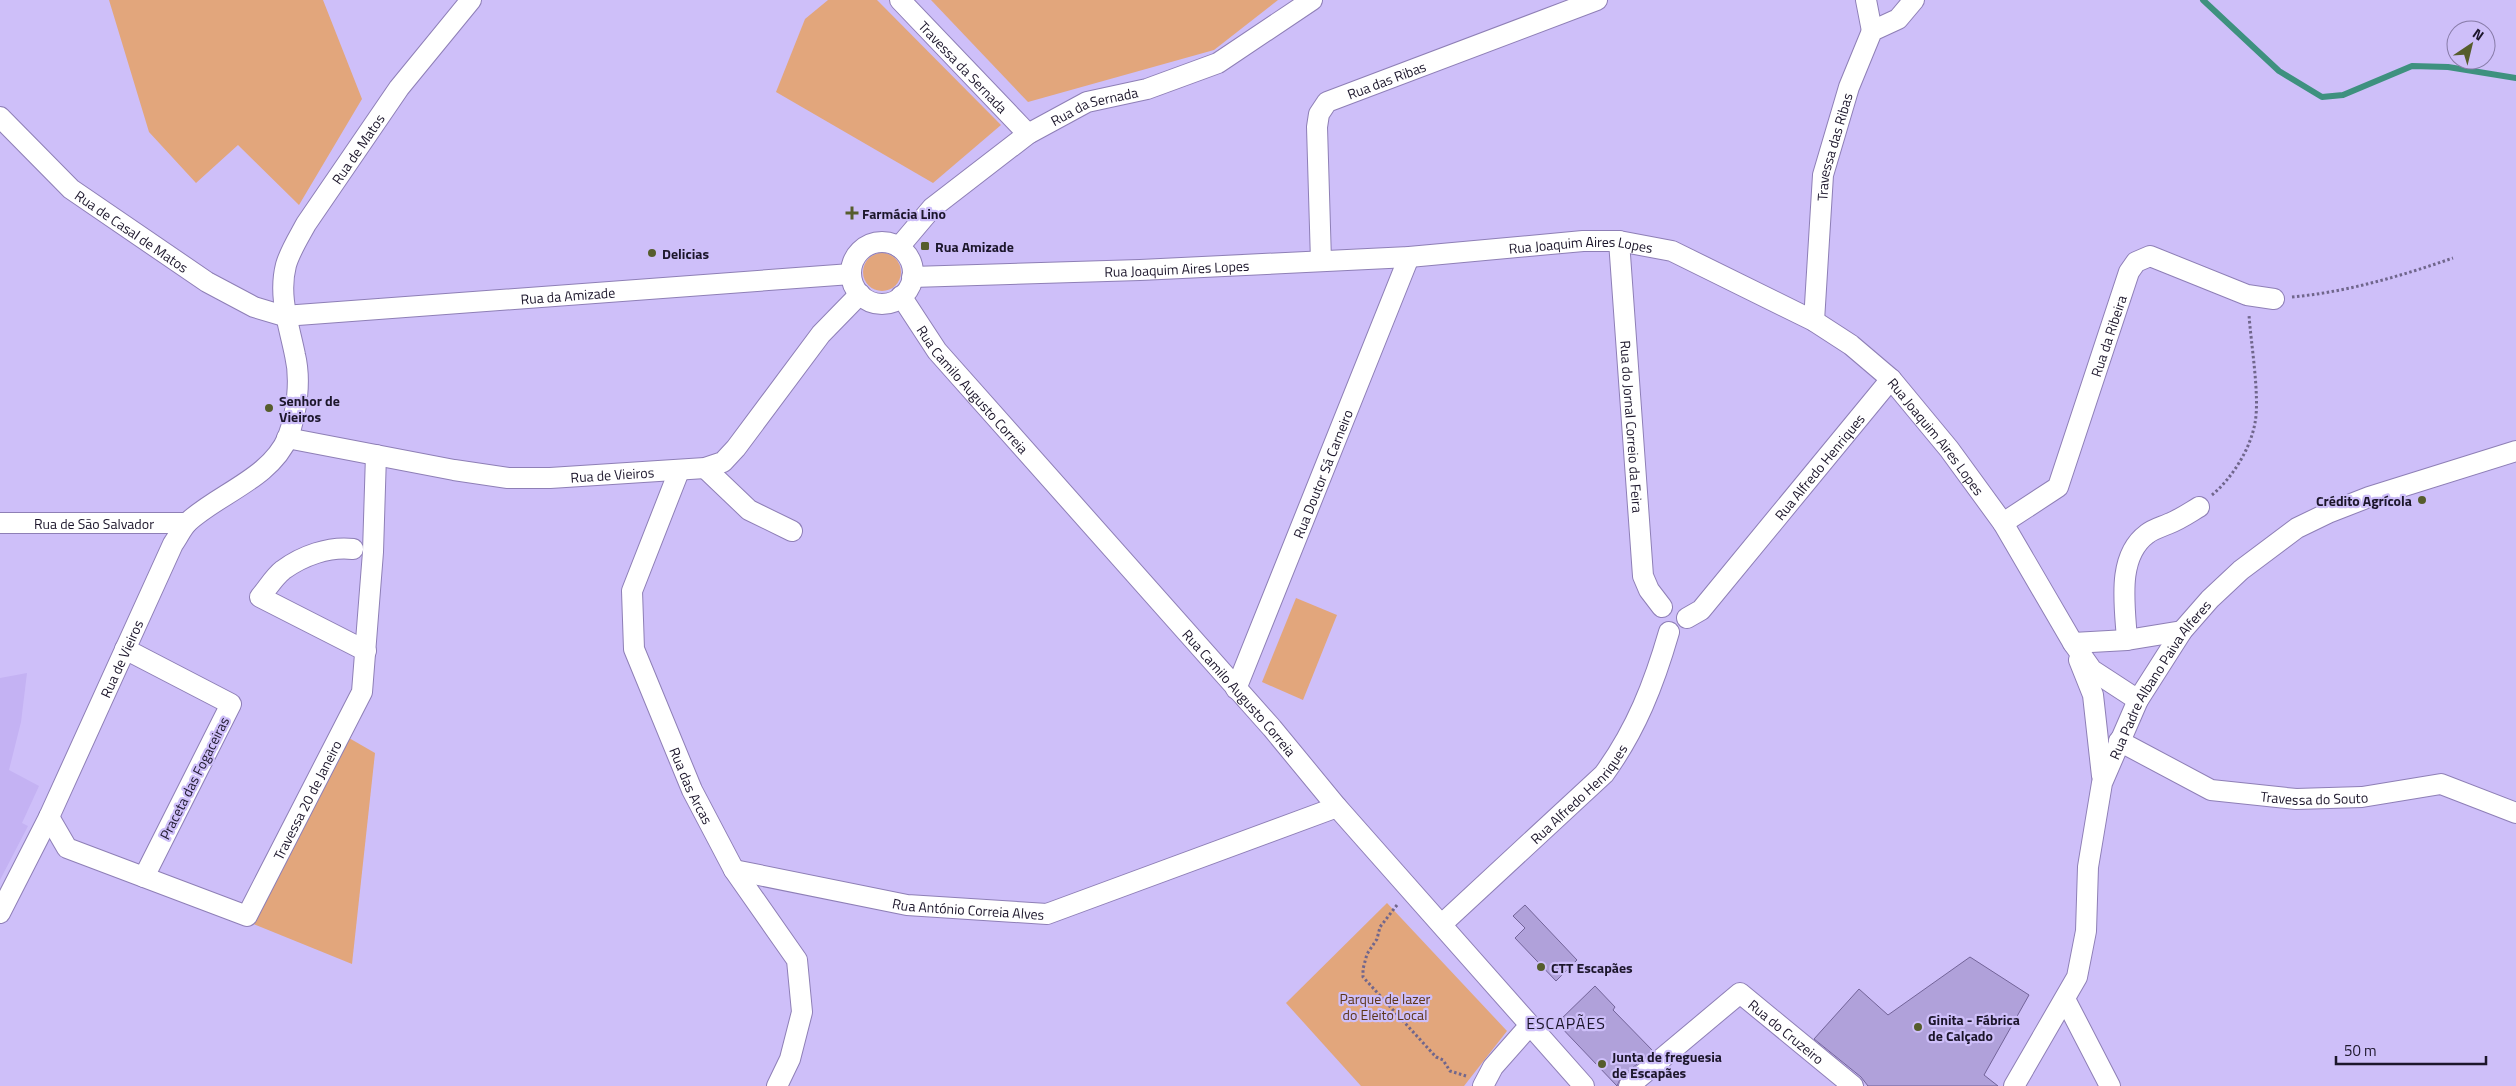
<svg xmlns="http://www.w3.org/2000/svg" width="2516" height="1086" viewBox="0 0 2516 1086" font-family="'Titillium Web',sans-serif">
  <rect width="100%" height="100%" fill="#cebff9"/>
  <!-- built -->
  <polygon fill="#c4b2f3" points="27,673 21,722 9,770 39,786 22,823 28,826 0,880 0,678"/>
  <!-- green -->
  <g fill="#e2a67c">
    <polygon points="109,0 323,0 362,99 299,205 238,145 196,183 149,132"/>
    <polygon points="828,0 877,0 1001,125 933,183 776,92 805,19"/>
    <polygon points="931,0 1278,0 1214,50 1028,102"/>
    <circle cx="882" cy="272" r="19"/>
    <polygon points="1296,598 1337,615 1303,700 1262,682"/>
    <polygon points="349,738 375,753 352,964 251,923"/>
    <polygon points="1387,903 1507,1031 1464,1086 1361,1086 1286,1003"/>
  </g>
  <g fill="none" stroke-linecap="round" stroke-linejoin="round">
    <!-- stream -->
    <polyline stroke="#3e917f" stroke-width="6" points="2203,0 2279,71 2322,97 2343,95 2412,66 2448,67 2516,78"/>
  </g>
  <!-- building -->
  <g fill="#b0a1da" stroke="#726398">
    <polygon points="1525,905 1577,960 1556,981 1515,938 1525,928 1513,916"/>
    <polygon points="1970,957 2029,995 1984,1075 1998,1086 1868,1086 1861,1077 1814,1039 1859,989 1888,1015"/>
    <polygon points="1595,986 1615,1007 1613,1010 1653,1051 1621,1077 1617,1086 1557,1023"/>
  </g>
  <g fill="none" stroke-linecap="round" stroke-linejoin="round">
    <!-- minor casing -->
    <g stroke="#8e7fb6" stroke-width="22">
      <g id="minor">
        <path id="s1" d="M900,0L1028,134"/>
        <polyline points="1866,0 1872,31"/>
        <path id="s2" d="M0,117L71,189L207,282L254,307L284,316L851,274"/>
        <path id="s3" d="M1619,241L1643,576L1649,590L1662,607"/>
        <circle cx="882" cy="273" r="31"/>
        <path id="s4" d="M899,247L932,208L1028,134L1087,102L1147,89L1218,63L1312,0"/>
        <path id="s5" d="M1321,261L1317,127L1319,114L1327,102L1597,0"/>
        <path id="s6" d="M912,277L1140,270L1409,257L1583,241H1619L1672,251L1814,321L1851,345L1891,379L1949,449L2003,523L2073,643L2092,670L2138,700"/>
        <path id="s7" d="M901,296L937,351L1272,728L1337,807L1584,1086"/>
        <path id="s8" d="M1814,321L1823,175L1849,87L1872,31L1898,19L1914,0"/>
        <path id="s9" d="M287,438L454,470L508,478H550L705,468L723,462L736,448L821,334L860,294"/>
        <polyline points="705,468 749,510 792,531"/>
        <path id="s10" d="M679,471L632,591L634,649L692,790L734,870L797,960L802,1012L790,1059L777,1086"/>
        <path id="s11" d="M0,523H187"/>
        <path id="s12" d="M2003,523L2058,487L2129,272L2136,262L2150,256L2247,295L2274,299"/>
        <path d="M353,549C329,546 302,556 283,570C274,577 267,589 260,597L366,651"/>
        <path id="s13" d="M1687,618L1701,610L1891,379"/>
        <path d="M2127,640C2125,606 2116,557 2147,534C2153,529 2161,527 2168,524C2179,520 2189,513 2199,507"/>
        <polyline points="2073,643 2127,640 2182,631"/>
        <polyline points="125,649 231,704 144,877"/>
        <polyline points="2079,660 2093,695 2102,776"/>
        <path id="s14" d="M1236,689L1409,257"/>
        <path id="s15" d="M2119,741L2211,790L2296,799L2362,797L2441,784L2516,813"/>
        <path id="s16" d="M49,817L67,848L247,916L362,692L373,552L376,455"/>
        <path id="s17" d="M734,870L907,905L1047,914L1337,807"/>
        <path id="s18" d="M0,913L49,817L173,544C178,537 182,528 188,522C218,494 271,478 288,437C297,412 301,380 295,355C289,325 278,296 286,265C290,251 299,237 306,224L399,88L471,0"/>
        <path id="s19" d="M1442,924L1604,774C1636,730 1654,684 1669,632"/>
        <polyline points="2065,999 2110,1086"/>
        <polyline points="1483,1086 1493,1067 1530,1025"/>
        <path id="s20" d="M1629,1086L1740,993L1853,1086"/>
        <path id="s21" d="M2014,1086L2077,977L2086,931L2088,867L2102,783L2138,700L2182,631L2210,599L2241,570L2297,528L2328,513L2369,497L2516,451"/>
      </g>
    </g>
    <!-- path -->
    <g stroke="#70668c" stroke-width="3" stroke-dasharray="2.5 2.5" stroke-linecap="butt">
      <path d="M2292,297C2347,292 2401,276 2453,258"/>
      <path d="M2212,495C2232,478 2250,450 2255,423C2260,397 2251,344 2249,315"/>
      <polyline points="1397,905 1380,927 1377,939 1367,954 1363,969 1363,977 1436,1057 1443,1060 1450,1071 1466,1076"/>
    </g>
    <!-- minor -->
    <use href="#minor" stroke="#fff" stroke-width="20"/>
  </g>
  <!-- markers -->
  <g fill="#565d2c" stroke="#cebff9" stroke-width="2">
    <path d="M849.5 205.5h5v5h5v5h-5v5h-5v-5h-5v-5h5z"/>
    <rect x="920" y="241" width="10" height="10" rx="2.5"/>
    <circle cx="652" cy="253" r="5"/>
    <circle cx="269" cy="408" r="5"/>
    <circle cx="2422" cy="500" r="5"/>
    <circle cx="1541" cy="967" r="5"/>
    <circle cx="1918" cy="1027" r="5"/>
    <circle cx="1602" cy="1064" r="5"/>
  </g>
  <g text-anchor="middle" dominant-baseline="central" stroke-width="4.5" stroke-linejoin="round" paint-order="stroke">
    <!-- street labels -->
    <g font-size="14" fill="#1c162b" stroke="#cebff9">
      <text stroke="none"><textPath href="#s1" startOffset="92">Travessa da Sernada</textPath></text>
      <text stroke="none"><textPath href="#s5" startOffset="225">Rua das Ribas</textPath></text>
      <text stroke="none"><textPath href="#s4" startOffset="245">Rua da Sernada</textPath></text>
      <text stroke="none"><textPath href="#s8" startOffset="176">Travessa das Ribas</textPath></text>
      <text stroke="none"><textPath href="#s18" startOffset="879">Rua de Matos</textPath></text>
      <text stroke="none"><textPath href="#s2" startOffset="175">Rua de Casal de Matos</textPath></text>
      <text stroke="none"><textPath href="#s6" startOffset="670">Rua Joaquim Aires Lopes</textPath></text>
      <text stroke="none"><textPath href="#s6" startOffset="265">Rua Joaquim Aires Lopes</textPath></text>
      <text stroke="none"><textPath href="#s2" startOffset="635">Rua da Amizade</textPath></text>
      <text stroke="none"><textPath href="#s12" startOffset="225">Rua da Ribeira</textPath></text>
      <text stroke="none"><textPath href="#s7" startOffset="118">Rua Camilo Augusto Correia</textPath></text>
      <text stroke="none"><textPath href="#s3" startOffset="186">Rua do Jornal Correio da Feira</textPath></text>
      <text stroke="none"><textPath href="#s6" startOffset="1090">Rua Joaquim Aires Lopes</textPath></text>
      <text stroke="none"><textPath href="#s13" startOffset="202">Rua Alfredo Henriques</textPath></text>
      <text stroke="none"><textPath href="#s14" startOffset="232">Rua Doutor Sá Carneiro</textPath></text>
      <text stroke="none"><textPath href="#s9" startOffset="329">Rua de Vieiros</textPath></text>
      <text stroke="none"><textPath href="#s11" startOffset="94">Rua de São Salvador</textPath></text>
      <text stroke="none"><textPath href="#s18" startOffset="282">Rua de Vieiros</textPath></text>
      <text stroke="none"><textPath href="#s21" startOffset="441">Rua Padre Albano Paiva Alferes</textPath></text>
      <text stroke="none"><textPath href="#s7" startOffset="522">Rua Camilo Augusto Correia</textPath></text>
      <text transform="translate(194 778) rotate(-63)">Praceta das Fogaceiras</text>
      <text stroke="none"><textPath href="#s10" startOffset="335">Rua das Arcas</textPath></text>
      <text stroke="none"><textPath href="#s19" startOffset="189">Rua Alfredo Henriques</textPath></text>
      <text stroke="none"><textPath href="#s15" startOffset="208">Travessa do Souto</textPath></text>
      <text stroke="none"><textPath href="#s16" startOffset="359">Travessa 20 de Janeiro</textPath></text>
      <text stroke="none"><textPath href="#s17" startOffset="238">Rua António Correia Alves</textPath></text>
      <text stroke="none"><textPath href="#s20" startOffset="205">Rua do Cruzeiro</textPath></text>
    </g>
    <!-- poi labels -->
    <g font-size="14" font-weight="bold" fill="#1c162b" stroke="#cebff9" text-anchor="start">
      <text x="862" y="213">Farmácia Lino</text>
      <text x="935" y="246">Rua Amizade</text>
      <text x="662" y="253">Delicias</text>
      <text x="279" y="400">Senhor de<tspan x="279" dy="16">Vieiros</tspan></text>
      <text x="2412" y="500" text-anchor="end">Crédito Agrícola</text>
      <text x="1551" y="967">CTT Escapães</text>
      <text x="1928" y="1019">Ginita - Fábrica<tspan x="1928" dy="16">de Calçado</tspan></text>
      <text x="1612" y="1056">Junta de freguesia<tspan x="1612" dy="16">de Escapães</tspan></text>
    </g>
    <!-- park labels -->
    <g font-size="14" fill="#5c3619" stroke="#cebff9">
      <text x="1385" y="998">Parque de lazer<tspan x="1385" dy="16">do Eleito Local</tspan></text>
    </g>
    <!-- quarter labels -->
    <g font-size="16" letter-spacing="1" fill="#1c162b" stroke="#cebff9">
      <text x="1566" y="1023">ESCAPÃES</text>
    </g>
  </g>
  <!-- north arrow -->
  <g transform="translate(2471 45) rotate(35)"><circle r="24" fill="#cebff9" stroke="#877ba7"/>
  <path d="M0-4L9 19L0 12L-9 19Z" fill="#565d2c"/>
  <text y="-8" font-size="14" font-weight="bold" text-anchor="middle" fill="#1c162b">N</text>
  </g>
  <!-- scale -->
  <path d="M2336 1056v8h150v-8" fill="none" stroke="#1c162b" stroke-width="2.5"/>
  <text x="2344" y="1056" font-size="15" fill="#1c162b" stroke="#cebff9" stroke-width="4" paint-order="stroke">50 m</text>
</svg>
